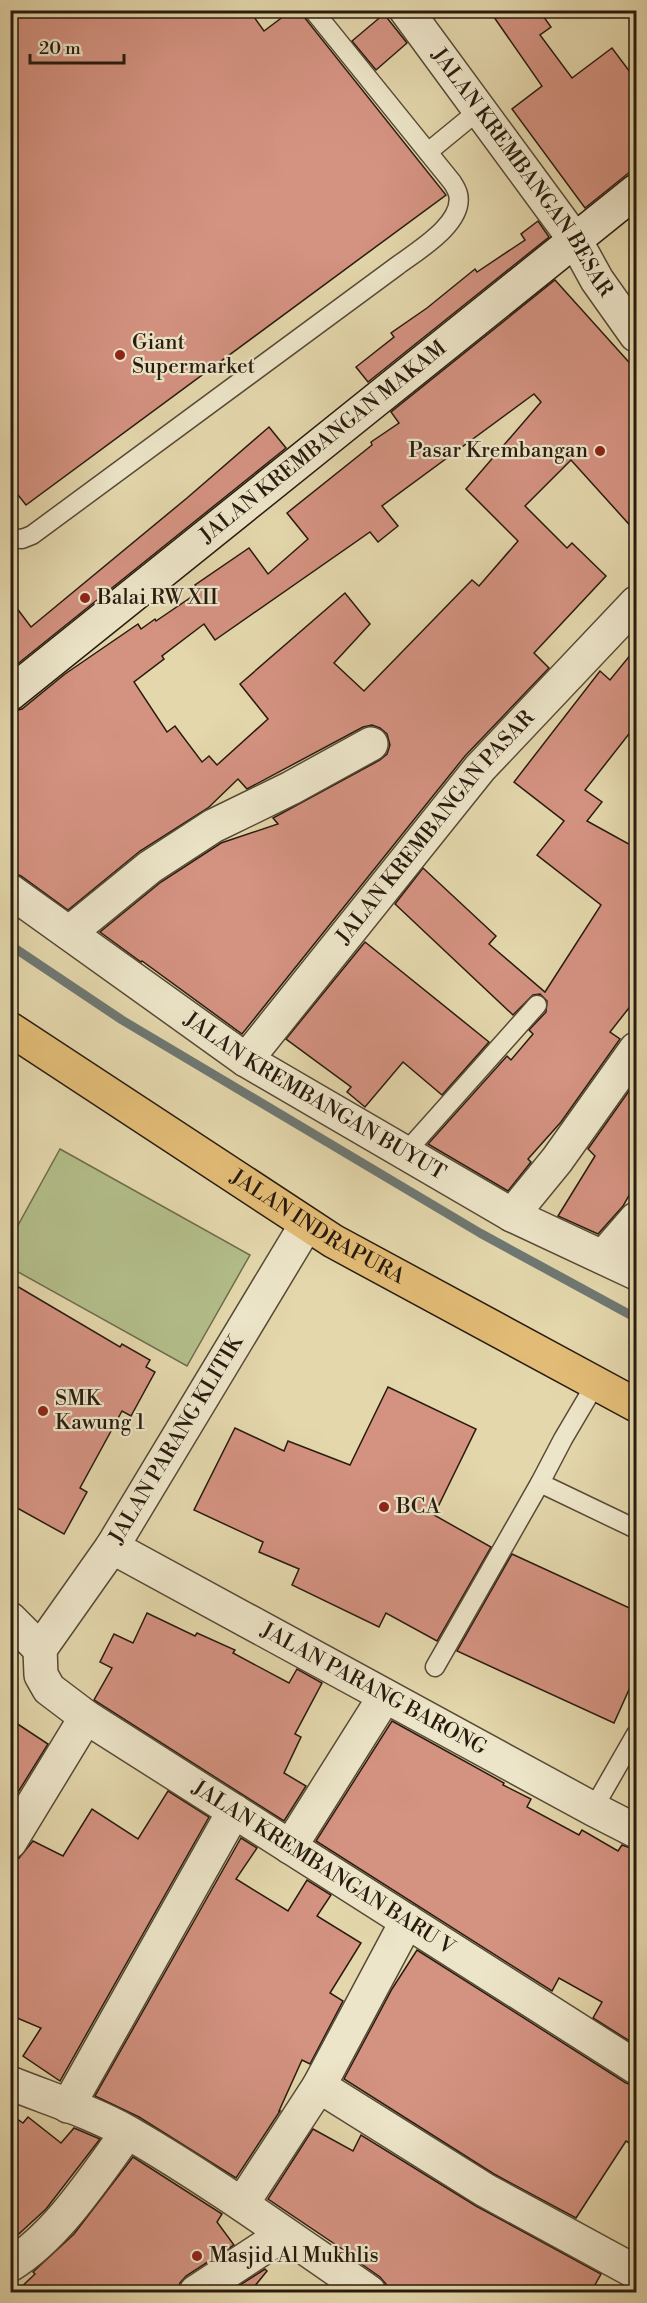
<svg xmlns="http://www.w3.org/2000/svg" width="647" height="2303" viewBox="0 0 647 2303" font-family="'Libre Bodoni',serif">
  <rect width="100%" height="100%" fill="#e4d7ac"/>
  <filter id="stains"><feTurbulence type="fractalNoise" baseFrequency=".00333" numOctaves="4"/><feColorMatrix values="0 0 0 0 .2 0 0 0 0 .09 0 0 0 0 .02 0 0 0 .5 -.17"/></filter>
  <radialGradient id="worn" r=".72"><stop offset=".6" stop-color="#630" stop-opacity="0"/><stop offset="1" stop-color="#630" stop-opacity=".3"/></radialGradient>
  <!-- green -->
  <polygon fill="#b3be8a" stroke="#6e6c4c" stroke-width="1.5" points="60,1149 250,1255 187,1366 11,1268 11,1238"/>
  <g fill="none" stroke-linecap="round" stroke-linejoin="round">
    <!-- stream -->
    <polyline stroke="#6e7873" stroke-width="9" points="10,945 122,1020 480,1233 636,1318"/>
  </g>
  <!-- building -->
  <g fill="#d49281" stroke="#281b0e" stroke-width="1.5" fill-rule="evenodd">
    <polygon points="27,10 249,10 264,31 292,10 302,10 304,17 446,195 26,505 10,485 10,22"/>
    <polygon points="489,10 539,10 551,27 540,35 572,78 612,48 636,80 636,167 585,208 512,109 542,86"/>
    <polygon points="384,14 407,43 376,70 352,41"/>
    <polygon points="538,221 549,237 368,382 356,367 394,337 391,333 427,308 475,269 477,272 525,240 521,234"/>
    <path d="M555,280L636,370V532L571,460L525,506L567,548L572,543L606,576L534,653L549,668L465,756L242,1034L142,961L141,962L100,932L161,882L221,843L278,824L273,818L380,760L387,754L390,745L387,734L380,728L372,725L363,727L247,789L238,779L208,808L140,851L68,910L21,876L10,872V712L22,709L65,674L138,624L141,629L155,619L156,621L200,591L195,585L249,548L268,574L308,539L287,513L372,445L371,442L399,423L391,412ZM534,394L541,402L466,489L518,541L479,586L472,580L364,691L334,663L370,624L345,593L240,684L268,719L217,765L209,756L202,762L175,726L167,732L134,682L164,659L162,656L204,624L215,640L370,532L378,542L398,526L382,506Z"/>
    <polygon points="269,427 286,448 10,670 10,599 31,627 187,498"/>
    <polygon points="636,648 636,725 585,790 602,802 587,821 636,848 636,999 610,1032 620,1039 561,1122 528,1159 531,1162 508,1191 428,1144 507,1056 511,1060 533,1034 529,1030 546,1012 547,1001 540,994 533,995 513,1015 395,904 423,868 496,936 489,944 545,992 601,905 537,855 564,821 514,782 600,671 610,680"/>
    <polygon points="365,942 489,1042 442,1095 403,1062 365,1107 347,1092 351,1087 286,1039"/>
    <polygon points="636,1081 636,1183 623,1206 598,1234 558,1216 595,1156 588,1149"/>
    <polygon points="10,1282 120,1347 122,1344 150,1360 146,1367 155,1372 131,1416 122,1411 80,1488 87,1492 64,1534 10,1504"/>
    <polygon points="388,1387 476,1429 434,1515 491,1547 437,1641 386,1613 379,1627 292,1585 299,1569 259,1552 263,1542 194,1510 235,1428 284,1451 288,1441 350,1465"/>
    <polygon points="512,1554 636,1611 636,1674 614,1723 457,1651"/>
    <polygon points="147,1613 195,1636 197,1633 235,1650 233,1653 289,1683 297,1669 322,1683 295,1734 301,1737 284,1773 306,1786 284,1821 94,1700 112,1668 100,1662 114,1634 133,1643"/>
    <polygon points="10,1719 48,1744 10,1805"/>
    <polygon points="392,1721 504,1783 503,1785 531,1799 527,1807 579,1835 582,1830 618,1851 622,1845 636,1850 636,2045 593,2018 602,2002 559,1978 552,1991 316,1841"/>
    <polygon points="168,1791 209,1817 60,2081 23,2056 41,2028 10,2015 10,1861 19,1858 33,1841 63,1856 92,1809 138,1839"/>
    <polygon points="241,1838 257,1848 236,1879 288,1911 307,1880 331,1895 317,1916 361,1943 330,1993 343,2001 310,2064 302,2060 279,2111 280,2111 236,2178 139,2117 95,2096"/>
    <polygon points="417,1950 626,2083 636,2086 636,2147 626,2141 576,2218 494,2174 344,2079 392,1989"/>
    <polygon points="10,2114 23,2123 28,2117 61,2143 74,2128 100,2139 46,2209 10,2242"/>
    <polygon points="313,2129 353,2151 361,2135 476,2206 601,2274 591,2292 388,2292 386,2284 380,2277 353,2258 354,2257 268,2199"/>
    <polygon points="133,2157 222,2214 217,2222 234,2245 186,2276 180,2283 177,2292 16,2292 35,2274 33,2272 74,2234"/>
    <polygon points="265,2269 267,2271 250,2292 229,2292"/>
  </g>
  <g fill="none" stroke-linecap="round" stroke-linejoin="round">
    <!-- lane casing -->
    <g stroke="#574a36" stroke-width="21">
      <g id="lane">
        <polyline points="428,152 478,111"/>
        <path d="M10,538L22,539L32,535L397,266C417,251 465,223 458,194C457,190 454,185 452,182L313,10"/>
        <polyline points="405,1153 537,1005"/>
        <polyline points="596,1383 563,1439 540,1483 636,1529"/>
        <polyline points="435,1667 540,1483"/>
        <polyline points="593,1809 636,1734"/>
      </g>
    </g>
    <!-- street casing -->
    <g stroke="#574a36" stroke-width="36">
      <g id="street">
        <path id="s1" d="M406,10L575,240L597,280L636,335"/>
        <path id="s2" d="M10,891L246,1060L512,1215L636,1273"/>
        <polyline points="69,933 150,867 213,826 291,788 371,744"/>
        <path id="s3" d="M246,1060L480,768L636,603"/>
        <polyline points="512,1215 557,1160 636,1049"/>
        <polyline points="603,1257 636,1219"/>
        <path id="s4" d="M112,1547L593,1809L636,1831"/>
        <polyline points="10,1619 40,1649"/>
        <path id="s5" d="M40,1649L41,1675L49,1689L86,1717L636,2067"/>
        <path id="s6" d="M40,1649L112,1547L306,1225"/>
        <polyline points="10,1842 86,1717"/>
        <polyline points="290,1847 385,1696"/>
        <path d="M10,2083C50,2099 92,2112 129,2133C212,2181 290,2238 369,2292"/>
        <polyline points="319,2086 485,2190 632,2270"/>
        <polyline points="68,2106 234,1811"/>
        <polyline points="242,2204 319,2086 407,1921"/>
        <path d="M10,2265C58,2235 94,2178 127,2133"/>
        <polyline points="196,2292 284,2234"/>
      </g>
    </g>
    <!-- secondary casing -->
    <g stroke="#281b0e" stroke-width="36">
      <g id="secondary">
        <path id="s7" d="M10,694L636,191"/>
      </g>
    </g>
    <!-- primary casing -->
    <g stroke="#281b0e" stroke-width="36">
      <g id="primary">
        <path id="s8" d="M10,1029L333,1241L636,1405"/>
      </g>
    </g>
    <!-- lane -->
    <use href="#lane" stroke="#ede5c9" stroke-width="18"/>
    <!-- street -->
    <use href="#street" stroke="#ede5c9" stroke-width="33"/>
    <!-- secondary -->
    <use href="#secondary" stroke="#ede5c9" stroke-width="33"/>
    <!-- primary -->
    <use href="#primary" stroke="#e2bc76" stroke-width="33"/>
  </g>
  <!-- markers -->
  <g fill="#8f2418" stroke="#ede5c9" stroke-width="2">
    <circle cx="120" cy="355" r="6"/>
    <circle cx="600" cy="451" r="6"/>
    <circle cx="85" cy="598" r="6"/>
    <circle cx="43" cy="1411" r="6"/>
    <circle cx="384" cy="1507" r="6"/>
    <circle cx="197" cy="2256" r="6"/>
  </g>
  <g text-anchor="middle" dominant-baseline="central" stroke-width="4.5" stroke-linejoin="round" paint-order="stroke">
    <!-- street labels -->
    <g font-size="21" fill="#281b0e" stroke="#ede5c9">
      <text stroke="none"><textPath href="#s1" startOffset="200">JALAN KREMBANGAN BESAR</textPath></text>
      <text stroke="none"><textPath href="#s7" startOffset="402">JALAN KREMBANGAN MAKAM</textPath></text>
      <text stroke="none"><textPath href="#s3" startOffset="300">JALAN KREMBANGAN PASAR</textPath></text>
      <text stroke="none"><textPath href="#s2" startOffset="368">JALAN KREMBANGAN BUYUT</textPath></text>
      <text stroke="none"><textPath href="#s8" startOffset="366">JALAN INDRAPURA</textPath></text>
      <text stroke="none"><textPath href="#s6" startOffset="250">JALAN PARANG KLITIK</textPath></text>
      <text stroke="none"><textPath href="#s4" startOffset="298">JALAN PARANG BARONG</textPath></text>
      <text stroke="none"><textPath href="#s5" startOffset="370">JALAN KREMBANGAN BARU V</textPath></text>
    </g>
    <!-- poi labels -->
    <g font-size="21" fill="#281b0e" stroke="#ede5c9" text-anchor="start">
      <text x="132" y="343">Giant<tspan x="132" dy="24">Supermarket</tspan></text>
      <text x="588" y="451" text-anchor="end">Pasar Krembangan</text>
      <text x="97" y="598">Balai RW XII</text>
      <text x="55" y="1399">SMK<tspan x="55" dy="24">Kawung 1</tspan></text>
      <text x="396" y="1507">BCA</text>
      <text x="209" y="2256">Masjid Al Mukhlis</text>
    </g>
  </g>
  <!-- margin -->
  <rect width="647" height="2303" fill="none" stroke="#e4d7ac" stroke-width="36"/>
  <rect x="12" y="12" width="623" height="2279" fill="none" stroke="#281b0e" stroke-width="3"/>
  <rect x="18" y="18" width="611" height="2267" fill="none" stroke="#281b0e" stroke-width="1.5"/>
  <!-- scale -->
  <path d="M30 54v9h94v-9" fill="none" stroke="#281b0e" stroke-width="3"/>
  <text x="39" y="54" font-size="18" fill="#281b0e" stroke="#ede5c9" stroke-width="4.5" paint-order="stroke">20 m</text>
  <rect width="100%" height="100%" filter="url(#stains)"/>
  <rect width="100%" height="100%" fill="url(#worn)"/>
</svg>
